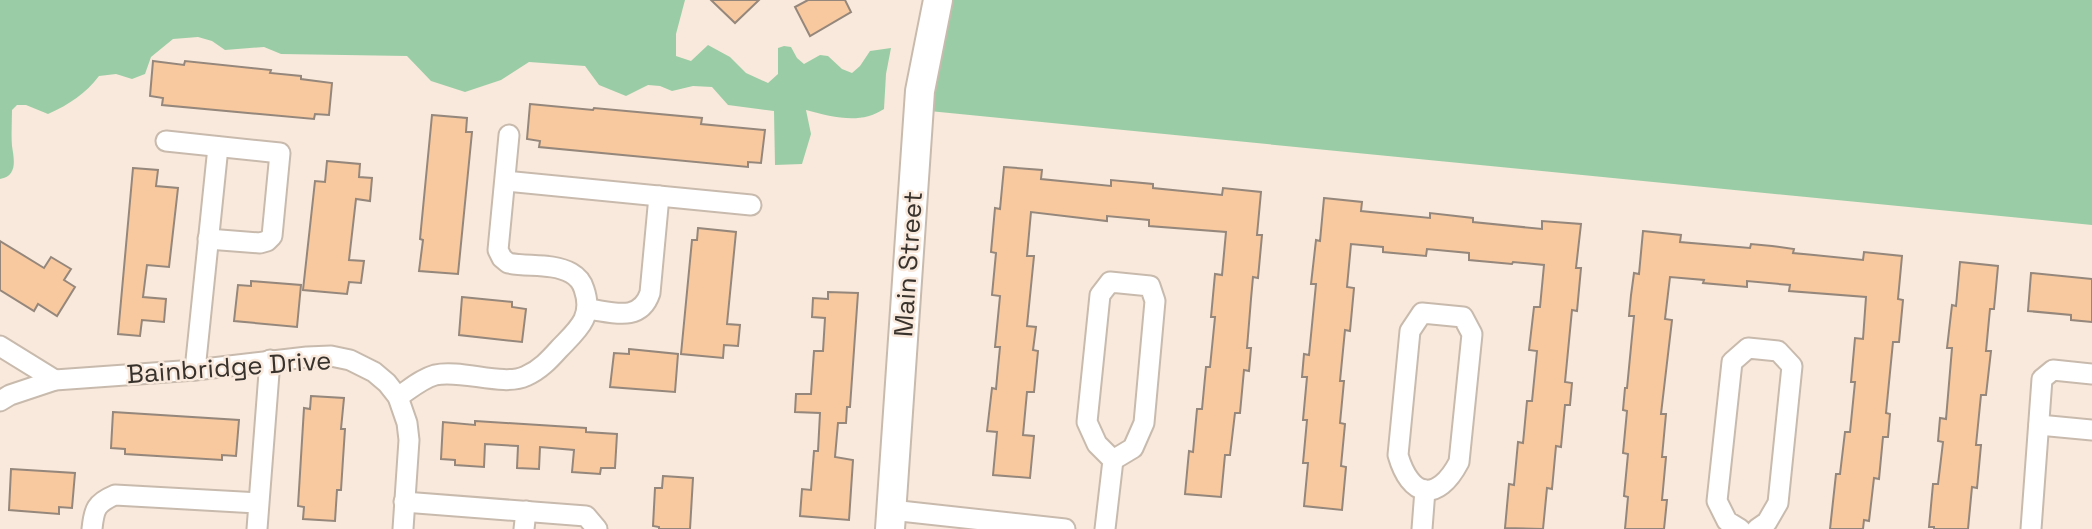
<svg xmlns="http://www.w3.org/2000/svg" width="2092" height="529" viewBox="0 0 2092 529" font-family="'Space Grotesk',sans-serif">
  <rect width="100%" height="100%" fill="#f9e9dc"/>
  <!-- green -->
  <g fill="#9acda5">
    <path d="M0,0H685L676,34V56L691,61L708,45L730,57L746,73L768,83L778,74V48L784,46L791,47L797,58L804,64L820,55L828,56L842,69L852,73L860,66L870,51L891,48L886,74L884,109C860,125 833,117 806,110L811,134L802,164L775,165L774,111L728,105L712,87L693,86L672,91L660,86L648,85L626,96L599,85L585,66L529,62L501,80L465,92L431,81L407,56L281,54L264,47L225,50L212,41L198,37L173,39L151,57L145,74L132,79L116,74L99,76C85,94 70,104 48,114L26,105H17L12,110C12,122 11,134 12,146C14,159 18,176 0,179Z"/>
    <polygon points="938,0 2092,0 2092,225 919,110"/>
  </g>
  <!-- building -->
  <g fill="#f8c89e" stroke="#95877b" stroke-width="2">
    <polygon points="711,0 759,0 735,23"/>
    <polygon points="808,0 845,0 851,12 810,36 795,7"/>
    <polygon points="153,61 184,65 185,61 271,70 270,73 301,76 301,79 332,83 329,115 315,114 314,119 162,105 163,98 150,96"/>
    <polygon points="530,104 593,110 594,108 702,118 701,124 765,130 761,163 748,162 748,167 539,147 540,141 527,139"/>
    <polygon points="432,115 467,118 466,132 472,132 458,274 419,271 423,240 420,239"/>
    <polygon points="327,161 360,164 359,177 372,178 370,201 356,199 349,260 364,261 361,283 349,282 347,294 303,290 315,181 325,182"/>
    <polygon points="1004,167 1042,170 1041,179 1111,186 1111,180 1153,184 1153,188 1222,195 1223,188 1261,192 1257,235 1262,235 1258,278 1253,277 1251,299 1247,348 1251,348 1249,371 1244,370 1240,413 1235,413 1230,455 1225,455 1221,497 1185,494 1189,451 1193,452 1197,409 1202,409 1206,367 1210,367 1215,317 1211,317 1215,274 1222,275 1226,232 1149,226 1149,220 1107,216 1107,221 1031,212 1027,256 1034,256 1027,326 1036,327 1033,350 1038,351 1034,392 1027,392 1023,435 1034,436 1030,478 993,475 997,432 987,431 992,388 996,389 998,367 1000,347 995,347 1000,296 992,295 996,253 991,252 995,208 1000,209"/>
    <polygon points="133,168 158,170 156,186 178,188 169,267 147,265 143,297 166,299 164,322 142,320 140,336 118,334"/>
    <polygon points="1324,198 1362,202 1361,211 1430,218 1430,213 1473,218 1473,222 1542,229 1542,221 1581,224 1576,268 1581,268 1577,311 1572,310 1565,382 1572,383 1570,405 1565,405 1561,447 1556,446 1552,489 1547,488 1543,529 1505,528 1509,484 1514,485 1518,442 1523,443 1527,401 1532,401 1537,351 1529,350 1534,307 1540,307 1544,265 1513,262 1512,264 1469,260 1469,253 1427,249 1426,256 1383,252 1383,247 1351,244 1347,287 1354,288 1350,331 1345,330 1340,381 1344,381 1340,423 1345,424 1341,466 1346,467 1342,510 1304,506 1308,463 1303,463 1307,420 1303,420 1307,377 1302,377 1304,354 1309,355 1316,284 1311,284 1316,240 1320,241"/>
    <polygon points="698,228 736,232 727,324 740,325 738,346 724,345 723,358 681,354 692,240 697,240"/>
    <polygon points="1643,231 1681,235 1680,242 1750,248 1751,244 1772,246 1794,249 1793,253 1814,255 1863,260 1864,252 1902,256 1898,299 1903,300 1899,342 1893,342 1886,413 1890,414 1888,437 1883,437 1879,479 1874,478 1869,521 1864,520 1863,529 1830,529 1836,474 1840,474 1845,432 1850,432 1855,382 1851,382 1855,338 1863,339 1866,297 1789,291 1790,285 1747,281 1747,287 1703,283 1704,280 1670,277 1665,319 1672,320 1661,414 1666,414 1662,457 1666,457 1662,500 1667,500 1664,529 1625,529 1628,497 1624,496 1628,454 1623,453 1627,411 1623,410 1625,388 1627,388 1634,316 1629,316 1631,295 1634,273 1639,274"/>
    <polygon points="0,241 44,268 51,257 71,269 64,280 75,287 57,316 38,304 34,311 0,290"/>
    <polygon points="1960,262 1998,266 1994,309 1990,309 1986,351 1991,351 1986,395 1981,395 1976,445 1981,445 1977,488 1972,487 1968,529 1934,529 1934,527 1929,527 1933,484 1938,484 1943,442 1938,441 1940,418 1946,419 1952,348 1947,348 1952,305 1956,306"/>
    <polygon points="2031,273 2092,279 2092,322 2071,320 2071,315 2028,311"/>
    <polygon points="251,281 301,285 297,327 234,321 238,285 251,286"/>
    <polygon points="828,292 858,293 850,407 847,407 846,423 838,423 835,457 853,460 849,520 800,516 802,489 811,490 814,451 818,451 820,413 795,412 796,394 811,394 814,351 823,351 825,318 812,317 813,298 828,299"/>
    <polygon points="462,297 512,302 512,307 526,309 522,342 459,335"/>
    <polygon points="629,349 678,354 675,392 610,387 614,353 629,354"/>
    <polygon points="311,396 344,398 341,429 345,429 343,459 341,490 337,490 335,521 303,519 304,507 298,506 304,408 310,409"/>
    <polygon points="113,412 239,420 236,456 222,455 222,460 125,454 125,449 111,448"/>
    <polygon points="475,421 586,428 586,432 617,434 615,468 601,468 600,474 572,472 574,450 540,447 539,469 517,468 518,446 485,444 484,467 455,465 455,460 441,459 443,422 475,425"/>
    <polygon points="11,469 75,473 72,508 59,507 59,514 9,510"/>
    <polygon points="663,476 693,478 690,529 659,529 659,527 653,526 655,488 662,488"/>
  </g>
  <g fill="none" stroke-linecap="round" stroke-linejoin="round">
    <!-- minor casing -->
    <g stroke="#c8baad" stroke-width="23">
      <g id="minor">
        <polyline points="166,141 280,153 272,236 267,241 260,243 208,239"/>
        <polyline points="506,181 751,205"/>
        <polygon points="1110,282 1150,286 1155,301 1144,423 1133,448 1113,460 1097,444 1087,422 1100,295"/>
        <path d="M588,309C612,312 640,323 650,293L659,196"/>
        <path d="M1422,313L1463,317L1472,334L1459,462C1437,504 1410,497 1398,455L1410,331Z"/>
        <polyline points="0,346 55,380"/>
        <polyline points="195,370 218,147"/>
        <path d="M398,397C410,389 421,379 435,375C462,369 503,387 526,376C540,370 550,359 559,349C577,330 594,318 584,289C582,282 578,277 571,273C553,263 528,267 508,263L502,258L498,250L509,135"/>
        <polyline points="0,401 10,395 55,380 195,370 307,357 331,356 350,360 374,372 387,383 398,397 407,423 409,440 403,529"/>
        <polyline points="2039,425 2092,430"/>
        <polyline points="404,502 586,516 597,529"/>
        <polyline points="891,510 1065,529"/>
        <path d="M92,529C94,509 96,503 115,495L258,503"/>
        <polyline points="257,529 270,360"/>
        <polyline points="524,529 526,511"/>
        <polyline points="1105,529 1113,460"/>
        <polyline points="1422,529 1425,490"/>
        <polyline points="1740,529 1727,521 1717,501 1732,362 1748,348 1778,351 1792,366 1778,503 1767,522 1757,529"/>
        <polyline points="2031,529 2042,379 2053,370 2092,374"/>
      </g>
    </g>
    <!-- secondary casing -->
    <g stroke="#c8baad" stroke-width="32">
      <polyline id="secondary" points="890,529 920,91 938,0"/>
    </g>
    <!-- minor -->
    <use href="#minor" stroke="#fff" stroke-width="19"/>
    <!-- secondary -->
    <use href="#secondary" stroke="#fff" stroke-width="28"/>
  </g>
  <g text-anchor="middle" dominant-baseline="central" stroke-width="5" stroke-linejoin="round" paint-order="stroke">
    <!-- street labels -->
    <g font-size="26" fill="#38322d" stroke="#f9e9dc">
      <text transform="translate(908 264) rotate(-86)">Main Street</text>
      <text transform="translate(229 367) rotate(-4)">Bainbridge Drive</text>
    </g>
  </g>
</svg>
